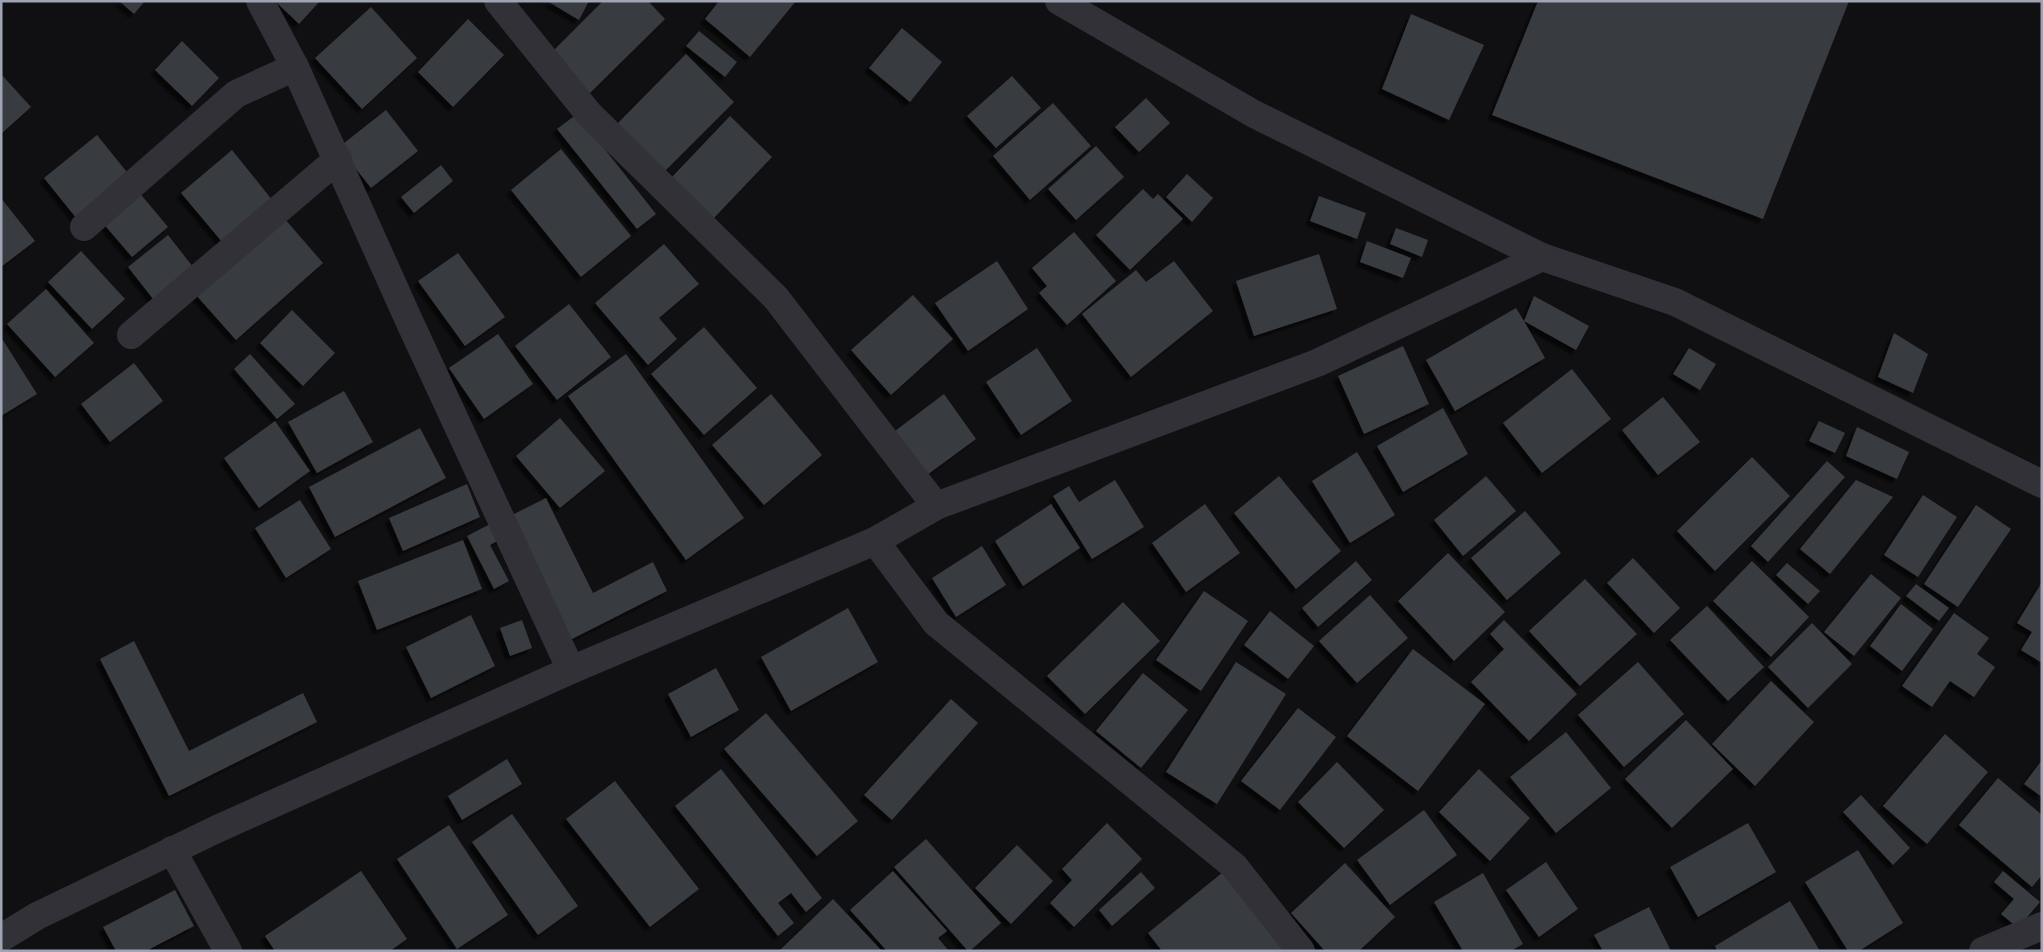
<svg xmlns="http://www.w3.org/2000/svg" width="2043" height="952" viewBox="0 0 2043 952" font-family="Cabin,sans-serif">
  <defs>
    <filter id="shadow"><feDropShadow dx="-4.5" dy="4.5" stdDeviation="1" flood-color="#0009"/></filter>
  </defs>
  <rect width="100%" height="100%" fill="#101012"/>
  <!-- building -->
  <g fill="#393a40" filter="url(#shadow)">
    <polygon points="119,1 145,1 134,14"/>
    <polygon points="275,1 320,1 299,24"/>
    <polygon points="547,1 589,1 579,20"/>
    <polygon points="603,1 648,1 665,19 590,93 551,53"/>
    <polygon points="719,1 796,1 750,57 705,19"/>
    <polygon points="1538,1 1849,1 1763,219 1492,115"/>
    <polygon points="371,7 417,58 362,109 315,58"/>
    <polygon points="1411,14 1484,45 1449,120 1382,89"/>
    <polygon points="468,19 504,55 453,107 418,72"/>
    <polygon points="902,28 942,62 910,102 869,68"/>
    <polygon points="699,31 737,62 725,77 686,46"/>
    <polygon points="182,41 219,78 192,106 155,70"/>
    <polygon points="686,54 734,102 661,175 613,128"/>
    <polygon points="1,74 31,107 1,134"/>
    <polygon points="1012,76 1041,108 996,148 967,116"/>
    <polygon points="1146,98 1170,123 1139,152 1115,127"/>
    <polygon points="1053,103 1091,146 1030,200 993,156"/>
    <polygon points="386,110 418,151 371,188 339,147"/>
    <polygon points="577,114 656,214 637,229 557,129"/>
    <polygon points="730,116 772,157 713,219 671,178"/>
    <polygon points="97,135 130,176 77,219 44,178"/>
    <polygon points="1096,146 1124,177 1076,220 1048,189"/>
    <polygon points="561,149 631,236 581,277 511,190"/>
    <polygon points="232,150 273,201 223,243 181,193"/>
    <polygon points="441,165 453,181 414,213 401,197"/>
    <polygon points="1187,174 1213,198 1192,222 1166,197"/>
    <polygon points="1143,189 1153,199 1158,194 1183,219 1130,270 1096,235"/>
    <polygon points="138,191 168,227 132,257 102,222"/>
    <polygon points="1319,196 1366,213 1357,239 1310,221"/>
    <polygon points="1,198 35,241 1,267"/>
    <polygon points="284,218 323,263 236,340 196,295"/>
    <polygon points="1396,228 1428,240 1422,257 1390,244"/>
    <polygon points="1074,232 1116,281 1067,325 1039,293 1047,286 1032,268"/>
    <polygon points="168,235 197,272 157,304 128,267"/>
    <polygon points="1367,241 1411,258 1403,278 1360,262"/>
    <polygon points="664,244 699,284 659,318 677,339 648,365 595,303"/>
    <polygon points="81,251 125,299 92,329 48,282"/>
    <polygon points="458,253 505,317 465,346 418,281"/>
    <polygon points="1319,254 1337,309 1254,336 1236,281"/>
    <polygon points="997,261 1028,309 968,351 935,303"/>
    <polygon points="1174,261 1213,311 1131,377 1082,314 1136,270 1146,282"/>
    <polygon points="46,289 94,343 55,377 7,324"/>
    <polygon points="913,295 953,339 891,395 851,350"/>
    <polygon points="1534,296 1589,326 1576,350 1524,321 1545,358 1455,411 1426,360 1516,308 1524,321"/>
    <polygon points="569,304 611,357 557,400 515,346"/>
    <polygon points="292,310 335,353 303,386 260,343"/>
    <polygon points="704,327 757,388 704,435 651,374"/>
    <polygon points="1894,333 1928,354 1913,393 1878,377"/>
    <polygon points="498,334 533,384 484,419 449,368"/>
    <polygon points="1,337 37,394 1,416"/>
    <polygon points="1403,346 1429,404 1364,434 1338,376"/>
    <polygon points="1037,348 1072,401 1021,435 986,382"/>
    <polygon points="1689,348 1716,364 1700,390 1673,374"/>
    <polygon points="250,354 295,404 277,419 234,369"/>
    <polygon points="626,354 744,518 686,560 568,396"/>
    <polygon points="134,363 163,401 110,442 81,404"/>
    <polygon points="1572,369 1611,419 1542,473 1503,423"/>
    <polygon points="344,391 373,442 317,473 288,422"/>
    <polygon points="771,394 822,455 764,505 712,445"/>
    <polygon points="944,394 976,439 927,475 895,431"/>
    <polygon points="1663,397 1700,442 1658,475 1622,430"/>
    <polygon points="1443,408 1468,454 1403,492 1377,446"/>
    <polygon points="560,418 605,471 560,508 516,456"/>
    <polygon points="275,421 310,471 259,508 224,458"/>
    <polygon points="1819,421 1845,433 1835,453 1809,441"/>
    <polygon points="1857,427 1909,452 1897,479 1846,456"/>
    <polygon points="420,428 446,478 335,537 309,487"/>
    <polygon points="1357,452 1395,515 1350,543 1312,481"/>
    <polygon points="1752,457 1790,496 1715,571 1677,531"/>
    <polygon points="1827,461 1845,477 1768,562 1751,546"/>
    <polygon points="1279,476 1341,551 1296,589 1234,513"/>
    <polygon points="1486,476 1516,511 1463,556 1434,520"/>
    <polygon points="1115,480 1144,527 1092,559 1053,496 1069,486 1079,502"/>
    <polygon points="1856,480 1893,497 1830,574 1800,549"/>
    <polygon points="467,484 480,517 403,551 389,518"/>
    <polygon points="1923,495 1957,517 1918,577 1884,555"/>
    <polygon points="546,498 593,593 653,562 667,591 570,640 510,516"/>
    <polygon points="300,500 331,549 286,578 255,528"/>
    <polygon points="1051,504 1080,548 1023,586 995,541"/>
    <polygon points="1205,504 1240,553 1186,592 1152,543"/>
    <polygon points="1976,505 2011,529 1958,607 1924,584"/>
    <polygon points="1525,511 1561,553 1507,600 1471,558"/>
    <polygon points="494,522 503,538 490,545 509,581 494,589 467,536"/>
    <polygon points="463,540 482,589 377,630 358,581"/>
    <polygon points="982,546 1006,585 956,617 932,578"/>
    <polygon points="1448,553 1505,612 1454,661 1398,601"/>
    <polygon points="1633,558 1680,608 1654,633 1607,583"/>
    <polygon points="1356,561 1372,580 1318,627 1302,608"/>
    <polygon points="1752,561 1809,617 1771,657 1713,601"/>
    <polygon points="1787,563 1820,591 1808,604 1776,575"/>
    <polygon points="1871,574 1901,598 1854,656 1824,632"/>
    <polygon points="1585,579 1637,634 1580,686 1529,631"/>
    <polygon points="2042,582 2042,663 2021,650 2032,632 2017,623"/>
    <polygon points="1916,584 1949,608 1939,621 1906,596"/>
    <polygon points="1204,591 1248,621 1201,691 1156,660"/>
    <polygon points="1370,595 1408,638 1357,683 1319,641"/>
    <polygon points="1123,602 1160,641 1085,714 1047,676"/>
    <polygon points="1901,604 1933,629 1902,671 1870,646"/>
    <polygon points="1707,606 1764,667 1728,701 1670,640"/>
    <polygon points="848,608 878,662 791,711 761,657"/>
    <polygon points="1270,611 1314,646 1288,679 1244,645"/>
    <polygon points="1954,613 1989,638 1977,654 1995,667 1974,697 1950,681 1932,707 1902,686"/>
    <polygon points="471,615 495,666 431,698 406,647"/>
    <polygon points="522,620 532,648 510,656 500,628"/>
    <polygon points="1504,620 1577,694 1529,741 1471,682 1504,649 1490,634"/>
    <polygon points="1812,623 1852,664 1808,708 1768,667"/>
    <polygon points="134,641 189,751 303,693 317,722 169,796 100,659"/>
    <polygon points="1413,649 1485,704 1418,791 1347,736"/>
    <polygon points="1236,662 1286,694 1217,804 1166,772"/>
    <polygon points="1638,662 1684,714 1624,767 1578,715"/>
    <polygon points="716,668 739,710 691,737 668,694"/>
    <polygon points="1143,673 1188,710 1141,768 1096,731"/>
    <polygon points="1771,681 1814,722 1755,786 1712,744"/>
    <polygon points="951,699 978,723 892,820 864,795"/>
    <polygon points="1298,708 1336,737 1280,810 1241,781"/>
    <polygon points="766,713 858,821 817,856 724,749"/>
    <polygon points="1686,720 1733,769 1672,828 1625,779"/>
    <polygon points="1566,732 1611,788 1556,833 1510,777"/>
    <polygon points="1945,734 1988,772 1927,844 1883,806"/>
    <polygon points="507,759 522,784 462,820 448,796"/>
    <polygon points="2042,760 2042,797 2024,784"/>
    <polygon points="1337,762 1384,810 1344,848 1298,802"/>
    <polygon points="721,769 822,898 806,912 791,893 778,903 794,923 778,936 675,806"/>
    <polygon points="1479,769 1530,818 1490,861 1439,812"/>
    <polygon points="1998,778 2042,815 2042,875 2032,887 1959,825"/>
    <polygon points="615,781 699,889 650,927 566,819"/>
    <polygon points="1861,795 1910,848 1893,865 1843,812"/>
    <polygon points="1424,810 1457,855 1390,905 1357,860"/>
    <polygon points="512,814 578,906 538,935 472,842"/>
    <polygon points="1107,823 1142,859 1074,927 1050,903 1072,880 1062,869"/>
    <polygon points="1748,823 1776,872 1698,917 1670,867"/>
    <polygon points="449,825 508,915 457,949 397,859"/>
    <polygon points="926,839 1001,923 970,951 968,951 894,867"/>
    <polygon points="1017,845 1053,881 1011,924 975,888"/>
    <polygon points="1858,850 1903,923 1859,951 1848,951 1805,882"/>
    <polygon points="1546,862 1578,909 1539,937 1506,890"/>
    <polygon points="1345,863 1395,917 1359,951 1325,951 1291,913"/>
    <polygon points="1228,868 1294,951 1162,951 1148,933"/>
    <polygon points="361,871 407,939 390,951 275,951 265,936"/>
    <polygon points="893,871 947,931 938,938 949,951 887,951 850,910"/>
    <polygon points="2003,871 2040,902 2018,928 2001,914 2014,899 1994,882"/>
    <polygon points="1141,872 1155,888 1112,926 1099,910"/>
    <polygon points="1483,873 1523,944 1511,951 1463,951 1434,902"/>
    <polygon points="175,890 194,926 146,951 116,951 103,927"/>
    <polygon points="833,899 882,951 779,951"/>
    <polygon points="1790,901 1820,951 1717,951 1715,946"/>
    <polygon points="1649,907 1671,951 1603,951 1594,935"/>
  </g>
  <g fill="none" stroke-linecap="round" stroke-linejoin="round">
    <!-- minor -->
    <g stroke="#313137" stroke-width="28">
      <polyline points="260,1 295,67 411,325 571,670"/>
      <polyline points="498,1 589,114 776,298 936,506"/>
      <polyline points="1059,1 1254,114 1542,257 1675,302 2042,484"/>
      <polyline points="84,227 236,94 295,67"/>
      <polyline points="131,335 338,159"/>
      <polyline points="875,541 936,623 1234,866 1301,951"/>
      <polyline points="172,850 228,951"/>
      <polyline points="1,938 37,916 217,829 571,670 875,541 936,506 1317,363 1542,257"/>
      <polyline points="1983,951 2042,926"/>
    </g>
  </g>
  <!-- border -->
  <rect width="2043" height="952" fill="none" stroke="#9fa4b4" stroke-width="5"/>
</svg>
